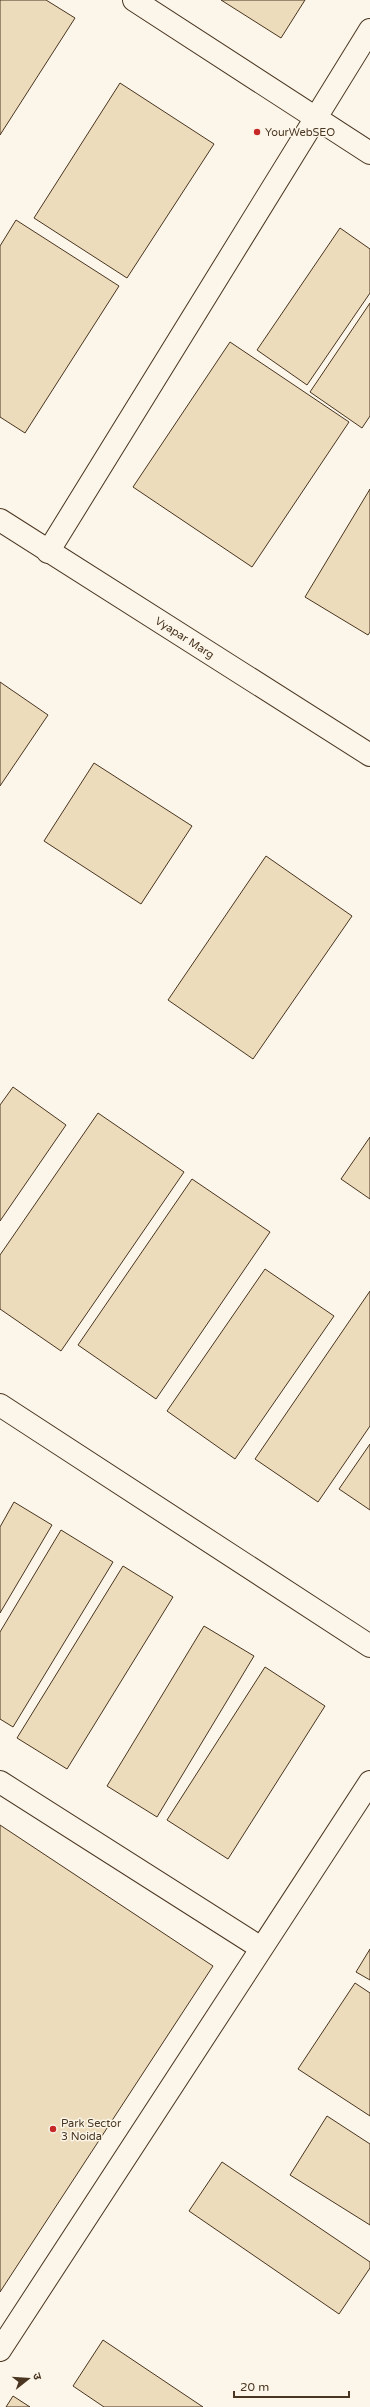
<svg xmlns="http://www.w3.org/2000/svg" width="370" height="2407" viewBox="0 0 370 2407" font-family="'Varela Round','Noto Sans Devanagari',sans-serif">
  <rect width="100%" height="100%" fill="#fbf6e9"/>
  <!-- building -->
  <g fill="#ecdcbc" stroke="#4a3520">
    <polygon points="0,0 46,0 75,18 0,135"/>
    <polygon points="221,0 305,0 281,38"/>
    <polygon points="120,83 214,144 127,278 34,218"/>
    <polygon points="16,220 119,286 25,433 0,417 0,246"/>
    <polygon points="340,228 370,249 370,293 307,385 257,350"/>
    <polygon points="370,303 370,416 362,428 310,392"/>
    <polygon points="230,342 349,422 252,567 133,487"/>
    <polygon points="370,489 370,632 368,635 305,597"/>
    <polygon points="0,682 48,715 0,786"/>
    <polygon points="94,763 192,826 141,904 44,841"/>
    <polygon points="266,856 352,916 253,1059 168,1000"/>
    <polygon points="13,1087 66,1125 0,1221 0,1105"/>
    <polygon points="98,1113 184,1172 61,1351 0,1309 0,1255"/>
    <polygon points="370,1137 370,1199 341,1179"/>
    <polygon points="192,1179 270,1232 156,1399 78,1345"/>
    <polygon points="265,1269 334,1316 235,1459 167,1411"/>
    <polygon points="370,1291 370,1426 318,1502 255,1459"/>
    <polygon points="370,1444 370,1510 339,1489"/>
    <polygon points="14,1502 52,1525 0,1613 0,1527"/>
    <polygon points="61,1530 113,1562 13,1727 0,1719 0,1632"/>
    <polygon points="123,1566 173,1597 67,1769 17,1738"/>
    <polygon points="204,1626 254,1656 157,1817 107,1786"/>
    <polygon points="265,1667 325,1706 228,1859 167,1820"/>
    <polygon points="0,1825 213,1966 0,2292"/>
    <polygon points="370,1949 370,1980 356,1972"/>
    <polygon points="355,1983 370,1993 370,2116 298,2069"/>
    <polygon points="327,2116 370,2144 370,2225 290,2175"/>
    <polygon points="222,2162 370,2262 370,2268 339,2314 189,2211"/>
    <polygon points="103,2340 203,2407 104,2407 73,2386"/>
    <polygon points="13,2396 30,2407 6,2407"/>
  </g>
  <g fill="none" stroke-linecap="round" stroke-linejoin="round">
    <!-- street casing -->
    <g stroke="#4a3520" stroke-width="24">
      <g id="street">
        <polyline points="134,0 370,153"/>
        <path id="s1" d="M0,520L370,755"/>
        <polyline points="48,552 370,30"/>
        <polyline points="0,1405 370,1646"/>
        <polyline points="0,1782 261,1948"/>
        <polyline points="0,2350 370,1782"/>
      </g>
    </g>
    <!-- street -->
    <use href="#street" stroke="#fbf6e9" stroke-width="22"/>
  </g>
  <!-- markers -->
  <g fill="#c62828" stroke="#fbf6e9" stroke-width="1.5">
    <circle cx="257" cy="132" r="4"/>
    <circle cx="53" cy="2129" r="4"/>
  </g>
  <g text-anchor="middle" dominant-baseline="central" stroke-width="3" stroke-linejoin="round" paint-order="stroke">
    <!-- poi labels -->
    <g font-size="11" fill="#4a3520" stroke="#fbf6e9" text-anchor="start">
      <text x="265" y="132">YourWebSEO</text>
      <text x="61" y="2123">Park Sector<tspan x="61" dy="13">3 Noida</tspan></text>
    </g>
    <!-- street labels -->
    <g font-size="11" fill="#4a3520" stroke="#fbf6e9">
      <text stroke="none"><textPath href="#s1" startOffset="219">Vyapar Marg</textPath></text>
    </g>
  </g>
  <!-- north arrow -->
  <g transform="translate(28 2379) rotate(73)" stroke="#fbf6e9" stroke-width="3" paint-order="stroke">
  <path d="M0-3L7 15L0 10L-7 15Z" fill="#4a3520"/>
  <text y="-6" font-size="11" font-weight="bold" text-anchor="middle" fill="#4a3520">उ</text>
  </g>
  <!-- scale -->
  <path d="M234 2391v6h115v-6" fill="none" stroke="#4a3520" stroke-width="2"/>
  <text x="240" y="2391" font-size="12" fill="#4a3520" stroke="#fbf6e9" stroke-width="3" paint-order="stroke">20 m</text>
</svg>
